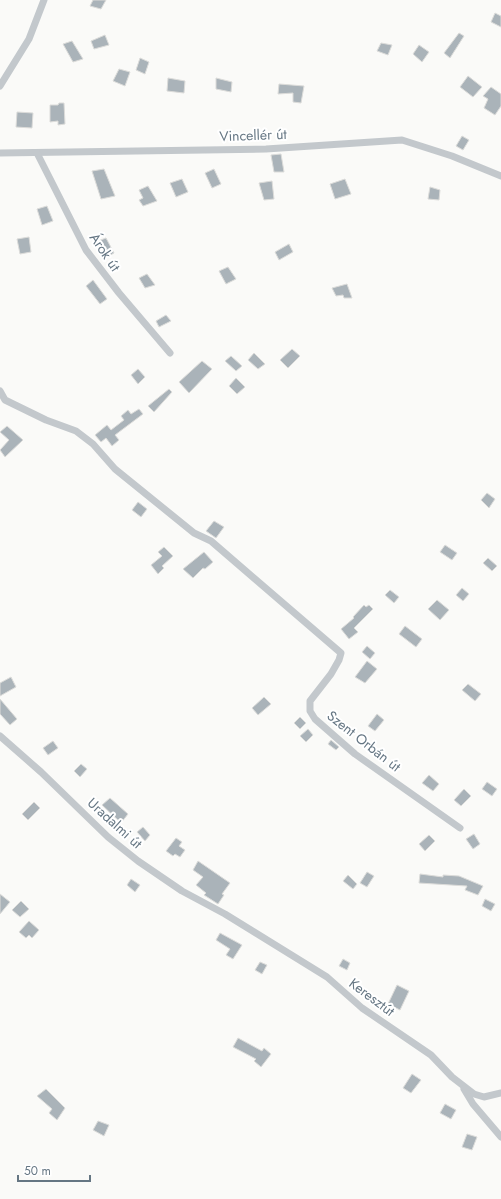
<svg xmlns="http://www.w3.org/2000/svg" width="501" height="1199" viewBox="0 0 501 1199" font-family="Jost,sans-serif">
  <rect width="100%" height="100%" fill="#fafaf8"/>
  <!-- building -->
  <g fill="#aab3b9" stroke="#dcdcda">
    <polygon points="93,0 106,0 101,9 90,6"/>
    <polygon points="495,13 501,16 501,27 491,22"/>
    <polygon points="459,33 464,36 450,58 444,53"/>
    <polygon points="105,35 109,45 94,49 91,41"/>
    <polygon points="72,41 83,59 73,62 63,44"/>
    <polygon points="381,43 392,45 388,55 377,51"/>
    <polygon points="419,45 429,52 422,62 413,54"/>
    <polygon points="140,58 149,62 145,74 136,70"/>
    <polygon points="119,69 130,72 125,86 113,81"/>
    <polygon points="468,76 482,87 473,97 460,87"/>
    <polygon points="168,78 185,81 184,93 167,91"/>
    <polygon points="216,78 232,82 231,92 216,89"/>
    <polygon points="279,84 304,86 301,103 293,102 293,93 278,94"/>
    <polygon points="491,87 501,94 501,106 495,115 484,108 488,99 483,96"/>
    <polygon points="59,103 64,103 65,124 58,125 58,121 50,122 50,105 58,105"/>
    <polygon points="17,112 33,113 32,128 16,127"/>
    <polygon points="462,136 469,140 463,150 456,146"/>
    <polygon points="281,154 284,172 274,172 271,155"/>
    <polygon points="104,169 115,196 101,199 92,171"/>
    <polygon points="214,169 221,184 212,188 205,173"/>
    <polygon points="182,179 188,192 176,197 170,183"/>
    <polygon points="345,179 351,194 335,199 330,184"/>
    <polygon points="272,181 274,199 264,200 259,183"/>
    <polygon points="148,186 157,201 143,206 139,200 143,198 139,190"/>
    <polygon points="430,187 440,190 439,200 428,199"/>
    <polygon points="47,206 53,221 42,225 37,209"/>
    <polygon points="29,237 31,252 20,254 17,239"/>
    <polygon points="106,238 114,253 107,257 98,241"/>
    <polygon points="289,244 293,252 279,260 275,252"/>
    <polygon points="228,267 236,279 226,284 219,271"/>
    <polygon points="147,274 155,285 145,288 139,278"/>
    <polygon points="93,280 107,299 100,304 86,286"/>
    <polygon points="347,284 352,298 344,298 343,295 336,296 332,288"/>
    <polygon points="166,315 171,321 159,327 156,321"/>
    <polygon points="292,349 300,356 288,368 280,360"/>
    <polygon points="254,353 265,364 258,369 248,360"/>
    <polygon points="231,356 242,366 236,371 225,361"/>
    <polygon points="202,361 212,369 189,393 179,382"/>
    <polygon points="138,369 145,377 138,384 131,375"/>
    <polygon points="236,378 245,387 237,394 229,386"/>
    <polygon points="169,389 172,392 154,412 148,406"/>
    <polygon points="139,409 143,414 115,435 119,440 112,446 106,438 101,442 95,435 107,425 111,430 124,420 121,416 128,410 131,414"/>
    <polygon points="7,426 23,440 5,457 0,450 9,440 0,432"/>
    <polygon points="487,493 495,499 489,508 481,500"/>
    <polygon points="138,502 147,509 141,517 132,510"/>
    <polygon points="214,521 224,527 216,538 206,531"/>
    <polygon points="445,545 457,553 452,560 440,552"/>
    <polygon points="164,547 173,556 162,566 164,568 158,574 151,565 162,556 158,552"/>
    <polygon points="204,552 213,562 205,569 203,568 193,578 183,569"/>
    <polygon points="488,558 497,566 492,571 483,563"/>
    <polygon points="462,588 469,594 463,601 456,595"/>
    <polygon points="390,590 399,597 394,603 385,595"/>
    <polygon points="437,600 449,610 440,620 428,609"/>
    <polygon points="364,605 366,607 369,605 373,609 354,628 358,632 349,639 341,629 354,618 353,617"/>
    <polygon points="405,626 422,639 416,647 399,634"/>
    <polygon points="367,646 375,653 370,659 362,652"/>
    <polygon points="367,661 377,669 365,683 355,677"/>
    <polygon points="11,677 16,687 0,696 0,683"/>
    <polygon points="468,684 481,694 475,701 462,690"/>
    <polygon points="264,697 271,704 258,715 252,708"/>
    <polygon points="0,699 17,719 10,725 0,714"/>
    <polygon points="377,714 384,720 375,731 368,726"/>
    <polygon points="300,717 306,723 300,729 294,723"/>
    <polygon points="308,729 313,735 306,742 300,736"/>
    <polygon points="331,740 339,747 336,750 328,744"/>
    <polygon points="53,741 58,748 48,755 43,748"/>
    <polygon points="81,764 87,769 80,777 74,771"/>
    <polygon points="429,775 439,784 433,791 422,783"/>
    <polygon points="487,782 497,789 492,796 482,789"/>
    <polygon points="464,789 471,796 461,806 454,800"/>
    <polygon points="110,798 128,814 121,823 102,805"/>
    <polygon points="34,802 40,808 28,820 22,814"/>
    <polygon points="143,827 150,835 145,841 137,832"/>
    <polygon points="474,834 480,844 473,849 466,839"/>
    <polygon points="429,835 435,841 425,851 419,844"/>
    <polygon points="176,838 182,842 179,846 185,850 180,857 175,854 173,856 166,851"/>
    <polygon points="198,861 230,883 222,894 224,895 218,904 204,895 206,893 196,885 203,877 193,870"/>
    <polygon points="367,872 374,876 367,887 360,883"/>
    <polygon points="420,874 443,877 443,875 459,876 483,886 478,895 465,890 467,886 419,883"/>
    <polygon points="348,875 357,884 353,889 343,881"/>
    <polygon points="131,879 140,885 135,892 127,885"/>
    <polygon points="0,894 10,902 0,914"/>
    <polygon points="485,899 495,904 491,911 482,906"/>
    <polygon points="21,901 29,909 20,917 12,910"/>
    <polygon points="29,921 39,930 32,938 29,935 26,938 19,932"/>
    <polygon points="220,933 242,945 233,959 226,955 230,949 216,940"/>
    <polygon points="343,959 350,963 347,970 339,966"/>
    <polygon points="260,962 267,965 262,974 255,970"/>
    <polygon points="397,985 409,991 400,1010 388,1004"/>
    <polygon points="238,1038 262,1051 264,1048 271,1054 261,1067 254,1061 256,1059 233,1047"/>
    <polygon points="412,1074 421,1080 411,1093 403,1088"/>
    <polygon points="46,1089 65,1108 57,1120 49,1113 52,1109 37,1096"/>
    <polygon points="445,1104 456,1110 451,1119 440,1113"/>
    <polygon points="98,1121 109,1125 104,1136 93,1130"/>
    <polygon points="467,1134 477,1137 472,1150 462,1147"/>
  </g>
  <g fill="none" stroke-linecap="round" stroke-linejoin="round">
    <!-- minor -->
    <g stroke="#c3c8cc" stroke-width="7">
      <polyline points="0,86 29,39 44,0"/>
      <polyline points="0,153 266,149 402,140 452,156 501,176"/>
      <polyline points="37,153 86,250 119,293 170,353"/>
      <polyline points="0,391 5,400 46,420 76,431 93,444 115,469 194,533 211,541 341,653 339,660 331,674 310,701 310,711 315,719 355,754 460,828"/>
      <polyline points="0,736 41,772 108,837 138,861 182,891 225,914 327,977 362,1008 431,1055 452,1077 474,1094 484,1097 501,1093"/>
      <polyline points="464,1089 473,1104 501,1137"/>
    </g>
  </g>
  <g text-anchor="middle" dominant-baseline="central" stroke-width="4" stroke-linejoin="round" paint-order="stroke">
    <!-- street labels -->
    <g font-size="14" fill="#657683" stroke="#fff">
      <text transform="translate(253 135) rotate(-2)">Vincellér út</text>
      <text transform="translate(105 252) rotate(56)">Árok út</text>
      <text transform="translate(364 741) rotate(38)">Szent Orbán út</text>
      <text transform="translate(115 823) rotate(42)">Uradalmi út</text>
      <text transform="translate(372 997) rotate(37)">Keresztút</text>
    </g>
  </g>
  <!-- scale -->
  <path d="M18 1175v6h72v-6" fill="none" stroke="#657683" stroke-width="2"/>
  <text x="24" y="1175" font-size="12" fill="#657683" stroke="#ffffff" stroke-width="3" paint-order="stroke">50 m</text>
</svg>
